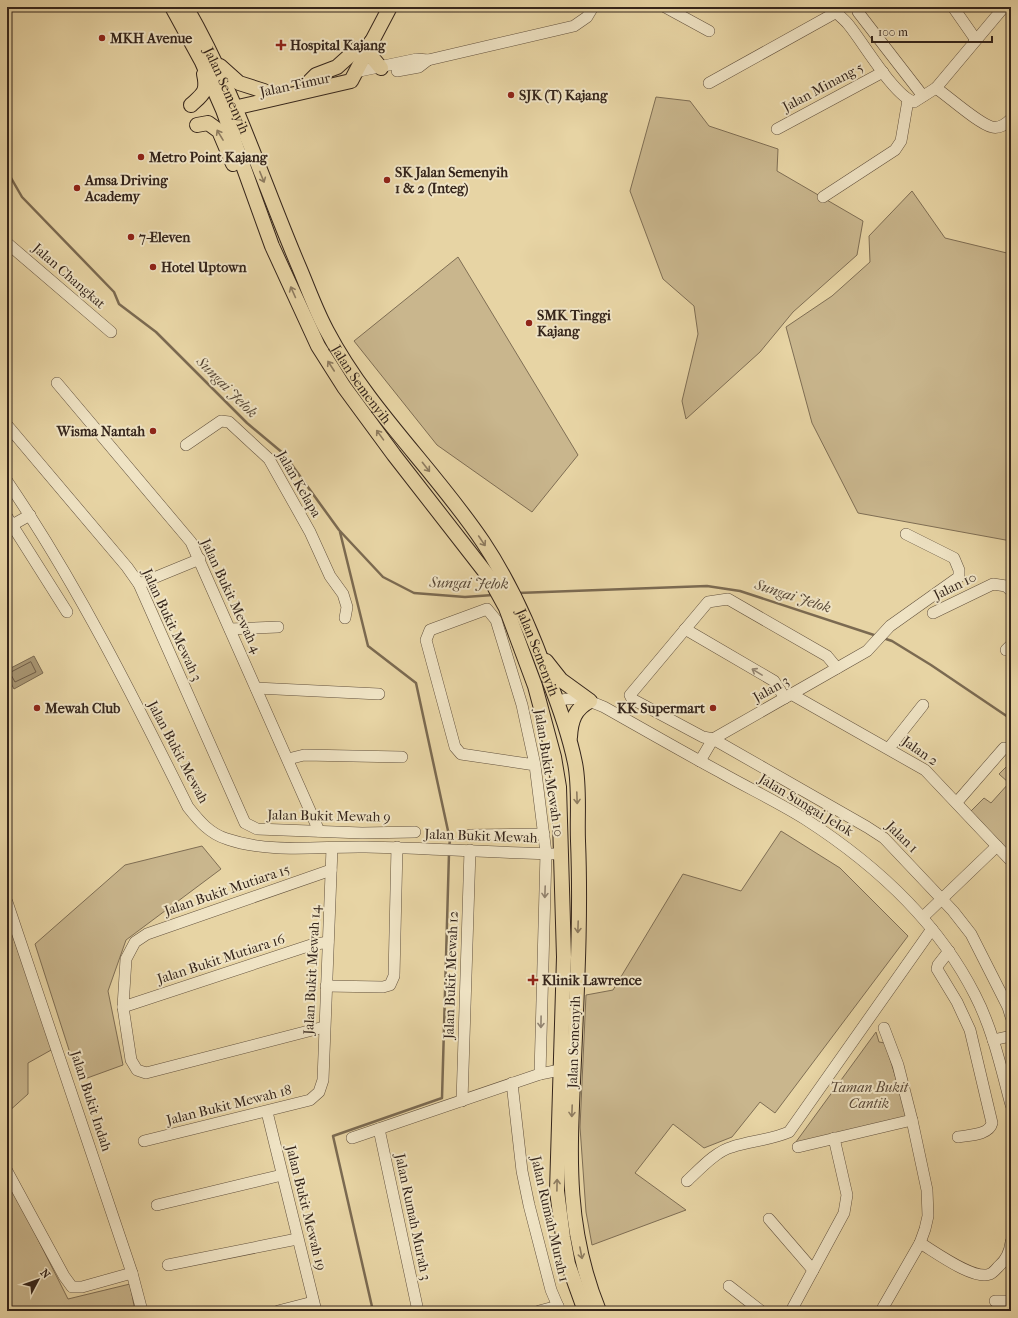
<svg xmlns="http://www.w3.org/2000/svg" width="1018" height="1318" viewBox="0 0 1018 1318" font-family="'IM FELL French Canon',serif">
  <rect width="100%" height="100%" fill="#e7d4a4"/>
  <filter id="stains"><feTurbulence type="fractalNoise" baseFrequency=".005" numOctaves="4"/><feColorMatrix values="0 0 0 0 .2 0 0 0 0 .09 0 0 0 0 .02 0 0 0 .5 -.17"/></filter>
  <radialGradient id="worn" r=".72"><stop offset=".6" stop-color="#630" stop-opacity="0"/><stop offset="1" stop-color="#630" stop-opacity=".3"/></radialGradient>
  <!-- green -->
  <g fill="#c9b68d" stroke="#7f6e54">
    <polygon points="656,97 690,101 709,126 778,149 777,171 863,221 857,255 793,312 760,352 686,419 682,401 698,334 694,306 663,279 630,191"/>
    <polygon points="912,191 945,238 1011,254 1011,541 858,513 812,423 786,327 832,296 870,262 869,236"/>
    <polygon points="458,257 578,455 532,512 437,445 354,341"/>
    <polygon points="1011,762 1011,854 971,811 984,798 991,803 1009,783 999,774"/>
    <polygon points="781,831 840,868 908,936 775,1113 760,1102 732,1137 704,1148 673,1124 635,1173 686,1210 592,1245 586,1212 580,1127 586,995 613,990 683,874 741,891"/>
    <polygon points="202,846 221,869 126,940 108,991 123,1065 79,1081 35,944 125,865"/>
    <polygon points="10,928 53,1049 28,1063 28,1094 7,1113 7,930"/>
    <polygon points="876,1032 879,1042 885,1043 908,1117 793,1146"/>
    <polygon points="7,1178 68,1299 130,1284 135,1311 7,1311"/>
  </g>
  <!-- water -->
  <polygon fill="#aa9875" stroke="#7b6a51" points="34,656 43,673 14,689 7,676 7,670"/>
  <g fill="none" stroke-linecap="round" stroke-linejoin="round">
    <!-- shore -->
    <polygon stroke="#705e48" stroke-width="1" points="31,662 36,672 15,682 10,673"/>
    <!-- stream -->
    <g stroke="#7b6a51" stroke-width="2.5">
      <polyline points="7,171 22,197 114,292 119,304 156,332 247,423 284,454 339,530 383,577 414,593 465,597 493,595"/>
      <polyline points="340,532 368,646 416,683 450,840 449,848"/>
      <polyline points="518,593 707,586 740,591 877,636"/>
      <polyline points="883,638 892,641 931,665 1011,719"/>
      <polyline points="373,1311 333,1136 442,1098 449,853"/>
    </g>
    <!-- minor casing -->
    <g stroke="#62513d" stroke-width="12">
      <g id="minor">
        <polyline points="665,7 709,31"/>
        <path d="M830,7C836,13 843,18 848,24C863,42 894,96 914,102L936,88L1004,7"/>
        <polyline points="953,7 976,40"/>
        <polyline points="858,12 923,96"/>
        <polyline points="397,71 419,67 428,60"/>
        <polyline points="355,72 417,59 428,60 574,26 587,17 593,7"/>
        <polyline points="709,83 835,13"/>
        <path d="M936,88C949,97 979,124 992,127C1000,129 1006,124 1011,119"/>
        <polyline points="777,129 883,72"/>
        <polyline points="823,197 895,150 901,141 908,100"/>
        <polyline points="7,243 111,332"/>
        <polyline points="57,383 191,542 319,831"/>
        <polyline points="7,425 127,567 139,584 245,823 257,829 362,833 415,832"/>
        <polyline points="186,445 221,421 229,422 269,459 310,532 330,576 343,594 347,607 345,618"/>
        <path d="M7,481C77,584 133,696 188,807C199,821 210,834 227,839C271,854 321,846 366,847C431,848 496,853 561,854"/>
        <polyline points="7,517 67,612"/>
        <polyline points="7,528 30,515"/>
        <polyline points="139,584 200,559"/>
        <polyline points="933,613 993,584 1006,586 1011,591"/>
        <polyline points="230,629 278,627"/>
        <polyline points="685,629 774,681 785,698"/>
        <polyline points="1006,650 1011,645"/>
        <polyline points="837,668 827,656 728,599 708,602 630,695 632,699 703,737 713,739 867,827 884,838 953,911 971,934 1008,1007 1011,1017"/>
        <polyline points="256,688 379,694"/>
        <polyline points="791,694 925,770 1011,861"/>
        <path d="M557,701C577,696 585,699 604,707C643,729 681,751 720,772C748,788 778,802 805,819C875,864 937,920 975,995C993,1030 1001,1068 1011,1105"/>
        <polyline points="889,748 923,705"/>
        <polyline points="288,759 304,755 402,757"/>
        <polyline points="700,761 713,739 867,651 890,626 959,577 959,570 954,558 906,534"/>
        <polyline points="535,765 461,754 455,747 426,640 430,630 487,609 496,620 522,705 535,765 546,853 540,1074"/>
        <polyline points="957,802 1004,748"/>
        <polyline points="470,835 544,834"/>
        <polyline points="7,902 132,1273 142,1311"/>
        <polyline points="923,917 997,846"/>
        <path d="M949,951L938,965L937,969L957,1002L970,1030L992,1123C989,1135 970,1135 958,1137"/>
        <polyline points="326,986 383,987 390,985 394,976 397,847"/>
        <polyline points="123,1007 311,945 328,942"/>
        <polyline points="324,1027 146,1073 137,1070 131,1060 123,1007 126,959 135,942 147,934 331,870"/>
        <polyline points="993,1040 1011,1036"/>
        <polyline points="512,1083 522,1171 529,1205 551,1290 560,1311"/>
        <polyline points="462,1101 470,850"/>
        <polyline points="267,1112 316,1311"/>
        <polyline points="379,1129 418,1311"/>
        <polyline points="352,1138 540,1074 560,1070"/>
        <polyline points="144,1141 310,1100 319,1092 323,1080 332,848"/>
        <polyline points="798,1147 912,1120"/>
        <polyline points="7,1171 64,1276 72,1287 82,1287 132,1273"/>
        <path d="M687,1181C699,1170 716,1151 732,1147C751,1141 770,1140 789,1132L932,929"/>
        <polyline points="157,1205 282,1175"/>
        <polyline points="769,1219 813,1270"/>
        <path d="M920,1243C934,1251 974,1281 990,1274C993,1273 996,1269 999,1266C1006,1260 1010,1251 1011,1242"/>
        <polyline points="168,1265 297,1239"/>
        <polyline points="729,1286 761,1311"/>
        <polyline points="995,1301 1011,1301"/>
        <polyline points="278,1311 313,1302"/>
        <polyline points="539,1311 558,1306"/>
        <polyline points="791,1311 844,1213 847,1195 834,1138"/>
        <polyline points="881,1311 920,1243 925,1229 928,1216 927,1190 912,1120 898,1065 884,1028"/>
      </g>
    </g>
    <!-- major casing -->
    <g stroke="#35251b" stroke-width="16">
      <g id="major">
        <polyline points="172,7 202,62 223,110 272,246 318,346 344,387 394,455 489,577 506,608 535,686 554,757 559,787 564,957 557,1191 563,1237 568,1264 585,1311"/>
        <path id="s1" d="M186,7C233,88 262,180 299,267C308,288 316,311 327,331C368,409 434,469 483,542C511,584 530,627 547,675C558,703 569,733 575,763C580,788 577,816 578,841C581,914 577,987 574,1060C570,1151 564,1225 599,1311"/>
        <polyline points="371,42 371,56 381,68"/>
        <polyline points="220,66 239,83 264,91"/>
        <polyline points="310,81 316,75 337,67 357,49"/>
        <path d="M191,105C203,94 208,92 204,74"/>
        <polyline points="225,110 351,81 390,7"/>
        <polyline points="197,125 208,123 219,131 233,164"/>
        <path d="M546,661L561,680L590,701C575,709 571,720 570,737"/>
      </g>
    </g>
    <!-- minor -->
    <use href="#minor" stroke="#efe3c4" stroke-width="11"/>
    <!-- major -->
    <use href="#major" stroke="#e7d4a4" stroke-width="14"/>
  </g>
  <!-- one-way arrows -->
  <defs><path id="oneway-shaft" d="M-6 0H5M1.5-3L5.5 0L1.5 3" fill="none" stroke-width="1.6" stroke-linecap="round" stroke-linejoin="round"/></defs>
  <g stroke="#8e7c60">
    <use href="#oneway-shaft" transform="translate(220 135) rotate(-121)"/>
    <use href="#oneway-shaft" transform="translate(262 177) rotate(68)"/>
    <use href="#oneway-shaft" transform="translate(293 292) rotate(-114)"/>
    <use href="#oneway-shaft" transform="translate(331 366) rotate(-123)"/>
    <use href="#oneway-shaft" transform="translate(380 435) rotate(-126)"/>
    <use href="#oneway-shaft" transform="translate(426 467) rotate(52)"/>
    <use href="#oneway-shaft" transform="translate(482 541) rotate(56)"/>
    <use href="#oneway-shaft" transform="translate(577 798) rotate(88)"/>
    <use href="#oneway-shaft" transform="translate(578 927) rotate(92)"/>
    <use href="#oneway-shaft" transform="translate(572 1111) rotate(92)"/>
    <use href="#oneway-shaft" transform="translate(557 1185) rotate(-89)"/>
    <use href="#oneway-shaft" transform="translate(581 1253) rotate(79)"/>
  </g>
  <g stroke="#928470">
    <use href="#oneway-shaft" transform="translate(757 672) rotate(-149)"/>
    <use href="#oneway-shaft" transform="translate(545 892) rotate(92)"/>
    <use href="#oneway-shaft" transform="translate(541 1022) rotate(91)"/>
  </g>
  <!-- markers -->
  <g fill="#8f2418" stroke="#efe3c4" stroke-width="1.5">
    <circle cx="102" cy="38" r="4"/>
    <path d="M279 39h4v4h4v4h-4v4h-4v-4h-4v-4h4z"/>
    <circle cx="511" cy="95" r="4"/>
    <circle cx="141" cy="157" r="4"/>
    <circle cx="387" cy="180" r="4"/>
    <circle cx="77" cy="188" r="4"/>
    <circle cx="131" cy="237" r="4"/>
    <circle cx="153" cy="267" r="4"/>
    <circle cx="529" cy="323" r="4"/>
    <circle cx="153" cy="431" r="4"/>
    <circle cx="37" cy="708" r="4"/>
    <circle cx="713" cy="708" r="4"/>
    <path d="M531 974h4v4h4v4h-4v4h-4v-4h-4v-4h4z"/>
  </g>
  <g text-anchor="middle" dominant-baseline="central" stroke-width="4" stroke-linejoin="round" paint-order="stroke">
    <!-- poi labels -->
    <g font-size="14" font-weight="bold" fill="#35251b" stroke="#efe3c4" text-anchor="start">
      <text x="110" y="38">MKH Avenue</text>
      <text x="290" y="45">Hospital Kajang</text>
      <text x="519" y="95">SJK (T) Kajang</text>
      <text x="149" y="157">Metro Point Kajang</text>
      <text x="395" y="172">SK Jalan Semenyih<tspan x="395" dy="16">1 &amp; 2 (Integ)</tspan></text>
      <text x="85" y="180">Amsa Driving<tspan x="85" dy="16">Academy</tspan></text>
      <text x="139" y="237">7-Eleven</text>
      <text x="161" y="267">Hotel Uptown</text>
      <text x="537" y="315">SMK Tinggi<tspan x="537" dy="16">Kajang</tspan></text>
      <text x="145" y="431" text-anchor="end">Wisma Nantah</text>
      <text x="45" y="708">Mewah Club</text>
      <text x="705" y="708" text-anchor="end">KK Supermart</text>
      <text x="542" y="980">Klinik Lawrence</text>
    </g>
    <!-- street labels -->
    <g font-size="14" fill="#35251b" stroke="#efe3c4">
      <text transform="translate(295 85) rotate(-12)">Jalan Timur</text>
      <text transform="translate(823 87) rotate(-28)">Jalan Minang 5</text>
      <text stroke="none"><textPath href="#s1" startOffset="93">Jalan Semenyih</textPath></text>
      <text transform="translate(69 276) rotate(41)">Jalan Changkat</text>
      <text stroke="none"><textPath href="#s1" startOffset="417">Jalan Semenyih</textPath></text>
      <text transform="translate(299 484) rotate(60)">Jalan Kelapa</text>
      <text transform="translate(955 586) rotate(-26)">Jalan 10</text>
      <text transform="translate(231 596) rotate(65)">Jalan Bukit Mewah 4</text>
      <text transform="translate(172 625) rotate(65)">Jalan Bukit Mewah 3</text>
      <text stroke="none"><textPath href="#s1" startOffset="740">Jalan Semenyih</textPath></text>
      <text transform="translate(771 689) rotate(-30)">Jalan 3</text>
      <text transform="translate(920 751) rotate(35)">Jalan 2</text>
      <text transform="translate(178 752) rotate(62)">Jalan Bukit Mewah</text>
      <text transform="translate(549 773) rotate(81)">Jalan Bukit Mewah 10</text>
      <text transform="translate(806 805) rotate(31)">Jalan Sungai Jelok</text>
      <text transform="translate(329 816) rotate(1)">Jalan Bukit Mewah 9</text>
      <text transform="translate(481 836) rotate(2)">Jalan Bukit Mewah</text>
      <text transform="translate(902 837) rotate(44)">Jalan 1</text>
      <text transform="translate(227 890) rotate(-19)">Jalan Bukit Mutiara 15</text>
      <text transform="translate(221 959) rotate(-18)">Jalan Bukit Mutiara 16</text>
      <text transform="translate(312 970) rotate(-87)">Jalan Bukit Mewah 14</text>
      <text transform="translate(451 975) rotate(-88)">Jalan Bukit Mewah 12</text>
      <text transform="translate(574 1042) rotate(-88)">Jalan Semenyih</text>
      <text transform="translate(91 1101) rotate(72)">Jalan Bukit Indah</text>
      <text transform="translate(229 1105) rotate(-14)">Jalan Bukit Mewah 18</text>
      <text transform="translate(306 1208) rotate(76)">Jalan Bukit Mewah 19</text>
      <text transform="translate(413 1217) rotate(78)">Jalan Rumah Murah 3</text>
      <text transform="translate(550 1219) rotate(77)">Jalan Rumah Murah 1</text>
    </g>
    <!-- park labels -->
    <g font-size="14" font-style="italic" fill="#5a4938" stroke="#efe3c4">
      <text x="869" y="1087">Taman Bukit<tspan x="869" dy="16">Cantik</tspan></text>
    </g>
    <!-- water labels -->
    <g font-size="15" font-style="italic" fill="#584836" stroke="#efe3c4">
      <text transform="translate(227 387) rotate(45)">Sungai Jelok</text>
      <text transform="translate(469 583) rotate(1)">Sungai Jelok</text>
      <text transform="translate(793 596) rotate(18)">Sungai Jelok</text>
    </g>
  </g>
  <!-- margin -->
  <rect width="1018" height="1318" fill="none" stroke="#e7d4a4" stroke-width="24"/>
  <rect x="8" y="8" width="1002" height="1302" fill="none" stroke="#35251b" stroke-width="2"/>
  <rect x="12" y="12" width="994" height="1294" fill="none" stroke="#35251b"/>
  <!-- north arrow -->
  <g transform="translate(38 1280) rotate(49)" stroke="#efe3c4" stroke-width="3" paint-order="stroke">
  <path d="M0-3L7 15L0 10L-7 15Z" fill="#35251b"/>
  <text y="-6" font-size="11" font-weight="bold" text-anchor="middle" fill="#35251b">N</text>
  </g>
  <!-- scale -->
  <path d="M872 36v6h120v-6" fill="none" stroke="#35251b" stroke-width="2"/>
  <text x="878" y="36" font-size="12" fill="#35251b" stroke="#efe3c4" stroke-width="3" paint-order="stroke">100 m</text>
  <rect width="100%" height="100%" filter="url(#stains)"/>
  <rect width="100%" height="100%" fill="url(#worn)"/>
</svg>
